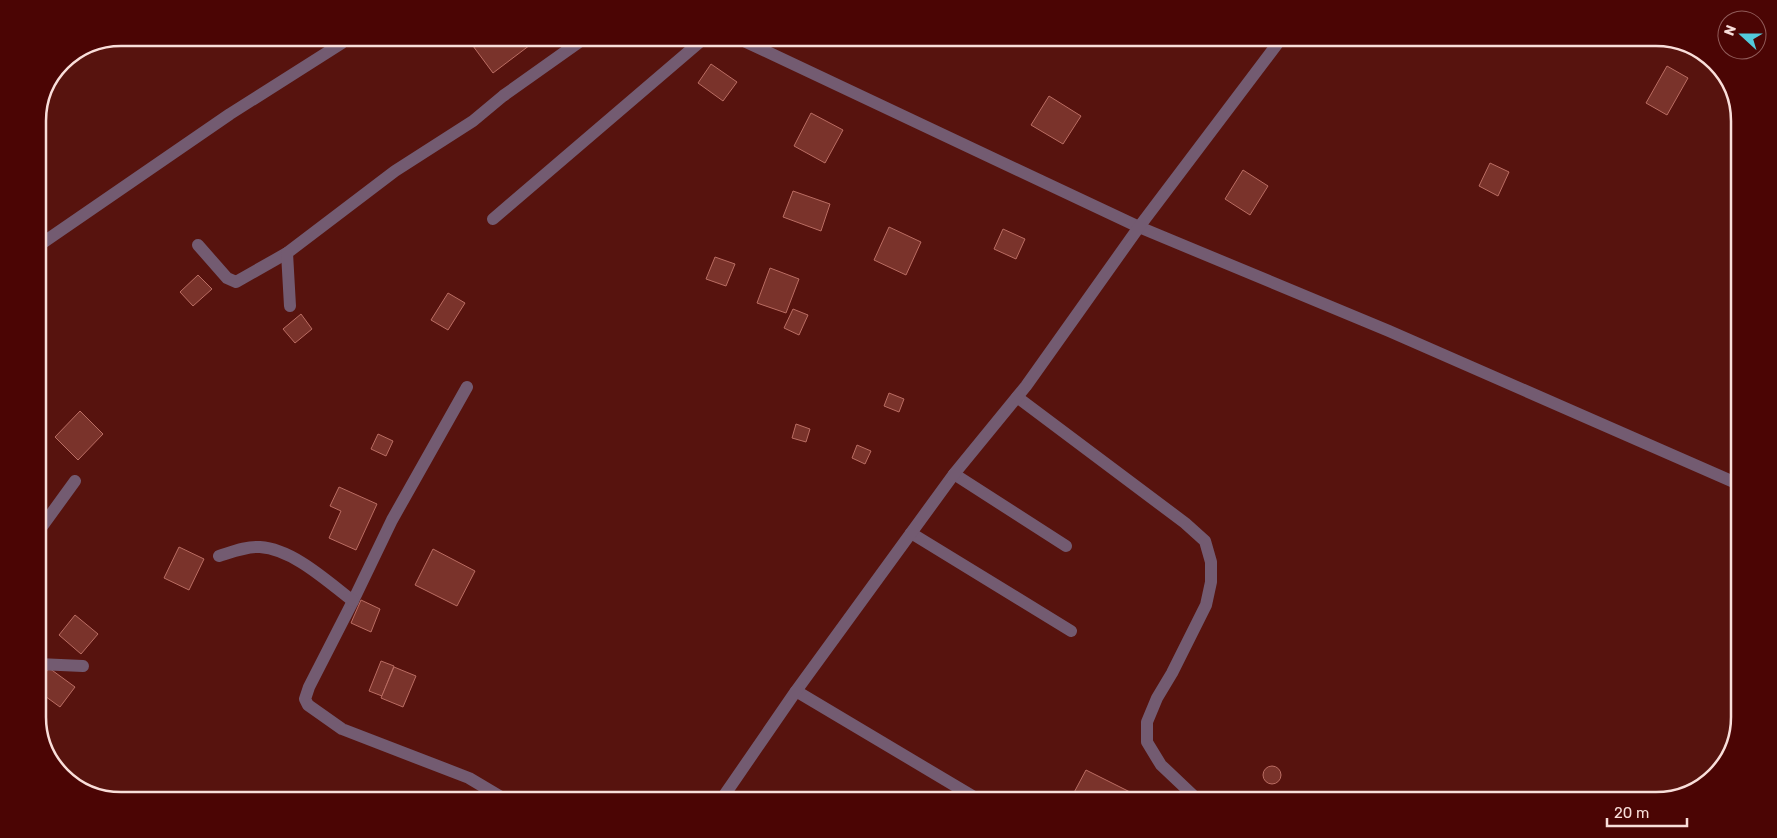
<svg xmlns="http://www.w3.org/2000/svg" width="1777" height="838" viewBox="0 0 1777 838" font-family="Rubik,sans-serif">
  <rect width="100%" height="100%" fill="#57130e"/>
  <!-- building -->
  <g fill="#7a332b" stroke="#ba6d63">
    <polygon points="478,42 534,42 493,73 473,46"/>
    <polygon points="711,64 737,82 723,101 698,83"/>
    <polygon points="1667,66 1688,78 1667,115 1646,103"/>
    <polygon points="1049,96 1081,116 1063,144 1031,125"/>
    <polygon points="811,113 843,130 825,163 794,146"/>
    <polygon points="1490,163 1509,172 1498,196 1479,186"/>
    <polygon points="1243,170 1268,186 1250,215 1225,199"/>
    <polygon points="793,191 830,204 821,231 783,217"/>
    <polygon points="889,227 921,242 906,275 874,260"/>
    <polygon points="1003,229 1025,239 1016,259 994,249"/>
    <polygon points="715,257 735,264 726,286 706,279"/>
    <polygon points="770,268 799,279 786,313 757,303"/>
    <polygon points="198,275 212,289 193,306 180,292"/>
    <polygon points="448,293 465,303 448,330 431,320"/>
    <polygon points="793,309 808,315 799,335 784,328"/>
    <polygon points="301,314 312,329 295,343 283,329"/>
    <polygon points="889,393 904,399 899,412 884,406"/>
    <polygon points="80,411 103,434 78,460 55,437"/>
    <polygon points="796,424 810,429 806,442 792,438"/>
    <polygon points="378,434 393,441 386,456 371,449"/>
    <polygon points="857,445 871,451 865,464 852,458"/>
    <polygon points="339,487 377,504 356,550 329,538 341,511 330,506"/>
    <polygon points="179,547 204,559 189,590 164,578"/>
    <polygon points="433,549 475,571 457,606 415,585"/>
    <polygon points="361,600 380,609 371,632 351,623"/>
    <polygon points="75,615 98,634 81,654 59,635"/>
    <polygon points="381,661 394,666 382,696 369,691"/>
    <polygon points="394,667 416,676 403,707 381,698"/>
    <polygon points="49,668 75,687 60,707 38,691 38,684"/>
    <circle cx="1272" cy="775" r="9"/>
    <polygon points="1086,770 1146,800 1070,800"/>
  </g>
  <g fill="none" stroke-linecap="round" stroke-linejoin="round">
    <!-- minor -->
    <g stroke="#735b71" stroke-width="12">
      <polyline points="744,41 1139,227 1389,331 1736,483"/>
      <polyline points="493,219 701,41"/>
      <polyline points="198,245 227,278 236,282 287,253 395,171 473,121 503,96 579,42"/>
      <polyline points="38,246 230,114 342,43"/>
      <polyline points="287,253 290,306"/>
      <polyline points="467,387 392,520 353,601 309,687 305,699 308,705 342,729 469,778 506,800"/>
      <polyline points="1017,397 1185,523 1205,541 1211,562 1211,582 1206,605 1172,673 1157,698 1147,722 1147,742 1161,765 1198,800"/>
      <polyline points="954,474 1066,546"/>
      <polyline points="38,532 75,481"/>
      <polyline points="911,533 1071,631"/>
      <path d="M219,556C232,552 247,546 260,547C293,549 328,582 353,601"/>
      <polyline points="38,664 83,666"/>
      <polyline points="796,691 979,800"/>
      <polyline points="721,800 796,691 954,474 1026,386 1139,227 1281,39"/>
    </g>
  </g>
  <!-- crop -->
  <path d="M0 0H1777V838H0ZM121 46H1656A75 75 0 0 1 1731 121V717A75 75 0 0 1 1656 792H121A75 75 0 0 1 46 717V121A75 75 0 0 1 121 46Z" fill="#4b0504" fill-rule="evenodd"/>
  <path fill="none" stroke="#f9deda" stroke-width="2.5" d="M121 46H1656A75 75 0 0 1 1731 121V717A75 75 0 0 1 1656 792H121A75 75 0 0 1 46 717V121A75 75 0 0 1 121 46Z"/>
  <!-- north arrow -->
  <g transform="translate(1742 35) rotate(291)"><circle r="24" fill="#4b0504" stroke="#915c5a"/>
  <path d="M0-4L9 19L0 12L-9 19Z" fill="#53cadc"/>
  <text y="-8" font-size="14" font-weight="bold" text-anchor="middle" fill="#f9deda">N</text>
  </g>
  <!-- scale -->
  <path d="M1607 818v8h80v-8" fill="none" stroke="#f9deda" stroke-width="2.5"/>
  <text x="1614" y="818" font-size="15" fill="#f9deda" stroke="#4b0504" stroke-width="4" paint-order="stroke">20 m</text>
</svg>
